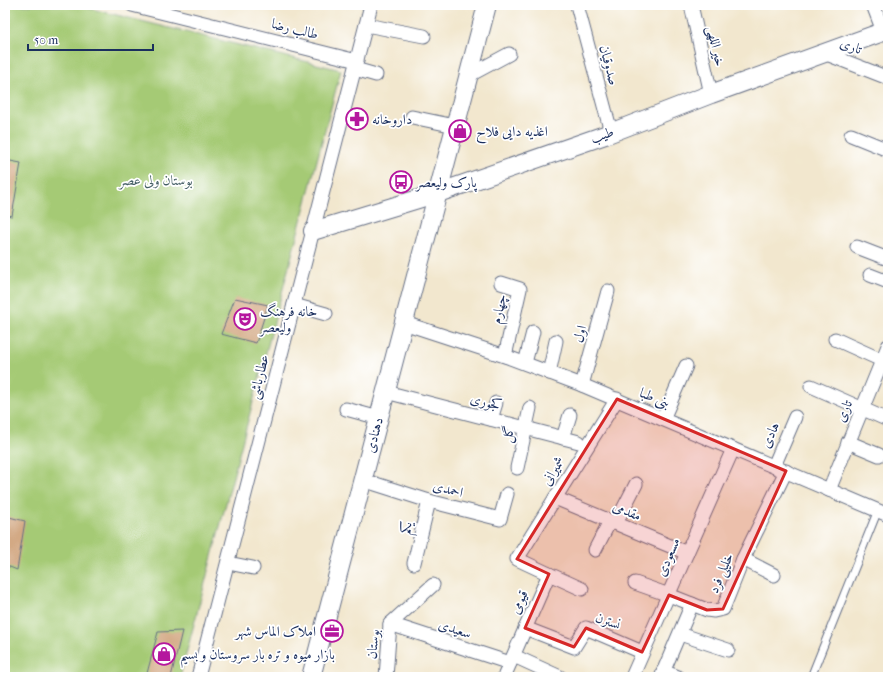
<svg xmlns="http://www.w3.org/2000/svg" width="893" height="682" viewBox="0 0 893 682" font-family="'IM FELL French Canon',Amiri,serif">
  <rect width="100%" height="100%" fill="#fff"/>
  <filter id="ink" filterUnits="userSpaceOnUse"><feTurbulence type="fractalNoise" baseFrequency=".025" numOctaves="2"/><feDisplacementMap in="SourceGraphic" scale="8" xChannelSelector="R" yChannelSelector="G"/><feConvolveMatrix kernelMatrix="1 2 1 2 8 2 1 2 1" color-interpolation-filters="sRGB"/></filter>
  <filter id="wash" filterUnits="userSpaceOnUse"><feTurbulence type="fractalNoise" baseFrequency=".012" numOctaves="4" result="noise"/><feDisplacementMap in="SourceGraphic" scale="16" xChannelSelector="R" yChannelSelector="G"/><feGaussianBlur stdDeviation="0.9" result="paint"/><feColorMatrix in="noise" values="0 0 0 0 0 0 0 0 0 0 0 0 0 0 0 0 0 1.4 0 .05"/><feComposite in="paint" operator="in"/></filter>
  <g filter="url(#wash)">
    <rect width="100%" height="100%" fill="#f2e7ce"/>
    <!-- green -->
    <polygon fill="#a5ca74" stroke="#607c69" points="5,5 76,5 341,70 180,677 5,677"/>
    <g id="blocks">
      <!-- building -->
      <g fill="#d3a984">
        <polygon points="5,160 21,163 12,216 5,215"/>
        <polygon points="235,298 268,305 256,343 221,334"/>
        <polygon points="5,516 25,521 17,570 5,565"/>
        <polygon points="182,631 171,677 146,677 158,632"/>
      </g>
    </g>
  </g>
  <g filter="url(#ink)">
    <use href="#blocks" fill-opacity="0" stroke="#666f85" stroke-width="1"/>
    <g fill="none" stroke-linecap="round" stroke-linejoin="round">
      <!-- lane casing -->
      <g stroke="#666f85" stroke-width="9">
        <polyline id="lane" points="811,677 878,510"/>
      </g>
      <!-- street casing -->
      <g stroke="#666f85" stroke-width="15">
        <g id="street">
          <polyline points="132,5 357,61"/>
          <polyline points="577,5 611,132"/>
          <polyline points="691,5 711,94"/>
          <polyline points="873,5 883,31"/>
          <polyline points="366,25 424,36"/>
          <polyline points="824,53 888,78"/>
          <polyline points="355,69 376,75"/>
          <polyline points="468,76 509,54"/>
          <polyline points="412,117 455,126"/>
          <polyline points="851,135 888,150"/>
          <polyline points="857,247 888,259"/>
          <polyline points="870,275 888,282"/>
          <polyline points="501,283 520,289 505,356"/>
          <polyline points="294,305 326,314"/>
          <polyline points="404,323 505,356 582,385 888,515"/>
          <polyline points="835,339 888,363"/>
          <polyline points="525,363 533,332"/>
          <polyline points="549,373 556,341"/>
          <polyline points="582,385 608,291"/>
          <polyline points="811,386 888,420"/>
          <polyline points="386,392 579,442"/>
          <polyline points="346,409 379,418"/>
          <polyline points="491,419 496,403"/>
          <polyline points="663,419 686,366"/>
          <polyline points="563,438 570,415"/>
          <polyline points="848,442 879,455"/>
          <polyline points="774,466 795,417"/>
          <polyline points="517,468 530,408"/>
          <polyline points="363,480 429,501 500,519 507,494"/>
          <polyline points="829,490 888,346"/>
          <polyline points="555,498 687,553"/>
          <polyline points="616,523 636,484"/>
          <polyline points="595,550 610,521"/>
          <polyline points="743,559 774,575"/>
          <polyline points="228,563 253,568"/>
          <polyline points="414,563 429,501"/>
          <polyline points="549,574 582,589"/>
          <polyline points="635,583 669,595 707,610 714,611 723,609 743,559 786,471"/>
          <polyline points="390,624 510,663"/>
          <polyline points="525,628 574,647 586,628 642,652"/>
          <polyline points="680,634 728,650"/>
          <polyline points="514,656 560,677"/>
          <polyline points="663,671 678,677"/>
          <polyline points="198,677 371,5"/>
          <polyline points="386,677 390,624 433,585"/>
          <polyline points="504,677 549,574 517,559 617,399"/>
          <polyline points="632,677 733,449"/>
          <polyline points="661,677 692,604"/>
        </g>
      </g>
      <!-- secondary casing -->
      <g stroke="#666f85" stroke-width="20">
        <g id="secondary">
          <polyline points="313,231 438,193 605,135 711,94 888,30"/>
          <polyline points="311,677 487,5"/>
        </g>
      </g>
      <!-- lane -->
      <use href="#lane" stroke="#fff" stroke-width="7"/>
      <!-- street -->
      <use href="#street" stroke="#fff" stroke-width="13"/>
      <!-- secondary -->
      <use href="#secondary" stroke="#fff" stroke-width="18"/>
    </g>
  </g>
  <!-- marked area -->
  <path fill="#d62828" fill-opacity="0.2" stroke="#d62828" stroke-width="3" stroke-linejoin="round" d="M617,399L786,471L723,609L707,610L669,595L642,652L586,628L574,647L525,628L549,574L517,559Z"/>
  <!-- icons -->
  <defs>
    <g id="pharmacy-ring" transform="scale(1.15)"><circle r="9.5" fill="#fff" stroke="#b5179e" stroke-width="1.5"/><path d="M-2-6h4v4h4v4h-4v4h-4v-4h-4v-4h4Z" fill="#b5179e"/></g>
    <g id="shop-ring" transform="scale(1.15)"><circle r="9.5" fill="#fff" stroke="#b5179e" stroke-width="1.5"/><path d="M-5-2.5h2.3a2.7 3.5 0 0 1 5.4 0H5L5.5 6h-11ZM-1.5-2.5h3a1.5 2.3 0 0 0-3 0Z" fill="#b5179e"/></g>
    <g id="bus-ring" transform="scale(1.15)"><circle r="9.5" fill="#fff" stroke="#b5179e" stroke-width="1.5"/><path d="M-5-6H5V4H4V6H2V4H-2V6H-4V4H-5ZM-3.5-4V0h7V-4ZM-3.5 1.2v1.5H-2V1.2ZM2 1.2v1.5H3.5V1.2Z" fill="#b5179e"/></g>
    <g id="theatre-ring" transform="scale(1.15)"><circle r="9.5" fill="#fff" stroke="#b5179e" stroke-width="1.5"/><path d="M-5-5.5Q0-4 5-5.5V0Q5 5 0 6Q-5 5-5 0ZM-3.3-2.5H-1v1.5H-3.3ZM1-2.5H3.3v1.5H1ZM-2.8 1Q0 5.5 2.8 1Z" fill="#b5179e"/></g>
    <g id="office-ring" transform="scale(1.15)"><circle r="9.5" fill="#fff" stroke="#b5179e" stroke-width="1.5"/><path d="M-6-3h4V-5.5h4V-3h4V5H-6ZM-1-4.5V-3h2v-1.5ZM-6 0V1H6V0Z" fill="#b5179e"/></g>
  </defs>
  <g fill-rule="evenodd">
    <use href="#pharmacy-ring" x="357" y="119"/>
    <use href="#shop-ring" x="460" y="131"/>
    <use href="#bus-ring" x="401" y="182"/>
    <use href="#theatre-ring" x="245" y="319"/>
    <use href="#office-ring" x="332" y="631"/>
    <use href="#shop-ring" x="164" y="654"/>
  </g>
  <g text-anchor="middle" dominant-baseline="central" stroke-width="3.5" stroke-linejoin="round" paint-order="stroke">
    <!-- street labels -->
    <g font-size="14" fill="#1b2f5e" stroke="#fff">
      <text transform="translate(295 29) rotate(14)">طالب رضا</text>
      <text transform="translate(716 46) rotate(77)">خیر اللهی</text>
      <text transform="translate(851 46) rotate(21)">تاری</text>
      <text transform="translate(609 65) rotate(75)">صدوقیان</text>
      <text transform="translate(602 135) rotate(-20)">طیب</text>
      <text transform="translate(499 309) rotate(-78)">چهارم</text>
      <text transform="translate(580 334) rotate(-75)">اول</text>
      <text transform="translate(259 377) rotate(-76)">عطارباشی</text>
      <text transform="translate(655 398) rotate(23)">بنی طبا</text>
      <text transform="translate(486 402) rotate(15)">کجوری</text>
      <text transform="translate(844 411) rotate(-67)">تاری</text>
      <text transform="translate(508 434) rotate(-77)">گل</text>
      <text transform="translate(374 435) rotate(-75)">دهنادی</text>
      <text transform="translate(770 435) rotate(-66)">هادی</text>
      <text transform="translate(553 471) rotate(-58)">شمیرانی</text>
      <text transform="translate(448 489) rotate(15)">احمدی</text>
      <text transform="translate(627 511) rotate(23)">مقدمی</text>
      <text transform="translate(406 528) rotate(-77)">یکم</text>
      <text transform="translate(668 557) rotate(-67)">مسعودی</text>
      <text transform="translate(721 573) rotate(-67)">خلیلی فرد</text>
      <text transform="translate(519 602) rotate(-66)">قیومی</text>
      <text transform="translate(608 621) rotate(19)">نسترن</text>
      <text transform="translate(455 629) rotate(18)">سعیدی</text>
      <text transform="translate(373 644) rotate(-84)">بوستان</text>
    </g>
    <!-- poi labels -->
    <g font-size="14" fill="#1b2f5e" stroke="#fff" text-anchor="start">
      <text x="372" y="119">داروخانه</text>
      <text x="476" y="131">اغذیه دایی فلاح</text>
      <text x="416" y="182">پارک ولیعصر</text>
      <text x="260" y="311">خانه فرهنگ<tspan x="260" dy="16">ولیعصر</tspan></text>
      <text x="316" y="631" text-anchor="end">املاک الماس شهر</text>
      <text x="180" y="654">بازار میوه و تره بار سروستان و بسیم</text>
    </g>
    <!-- park labels -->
    <g font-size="14" fill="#445e65" stroke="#fff">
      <text x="156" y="180">بوستان ولی عصر</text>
    </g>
  </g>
  <!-- margin -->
  <rect width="893" height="682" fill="none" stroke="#fff" stroke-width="20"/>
  <!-- scale -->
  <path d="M28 44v6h125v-6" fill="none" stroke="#1b2f5e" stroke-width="2"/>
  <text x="34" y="44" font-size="12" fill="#1b2f5e" stroke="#ffffff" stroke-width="3" paint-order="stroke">50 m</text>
</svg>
